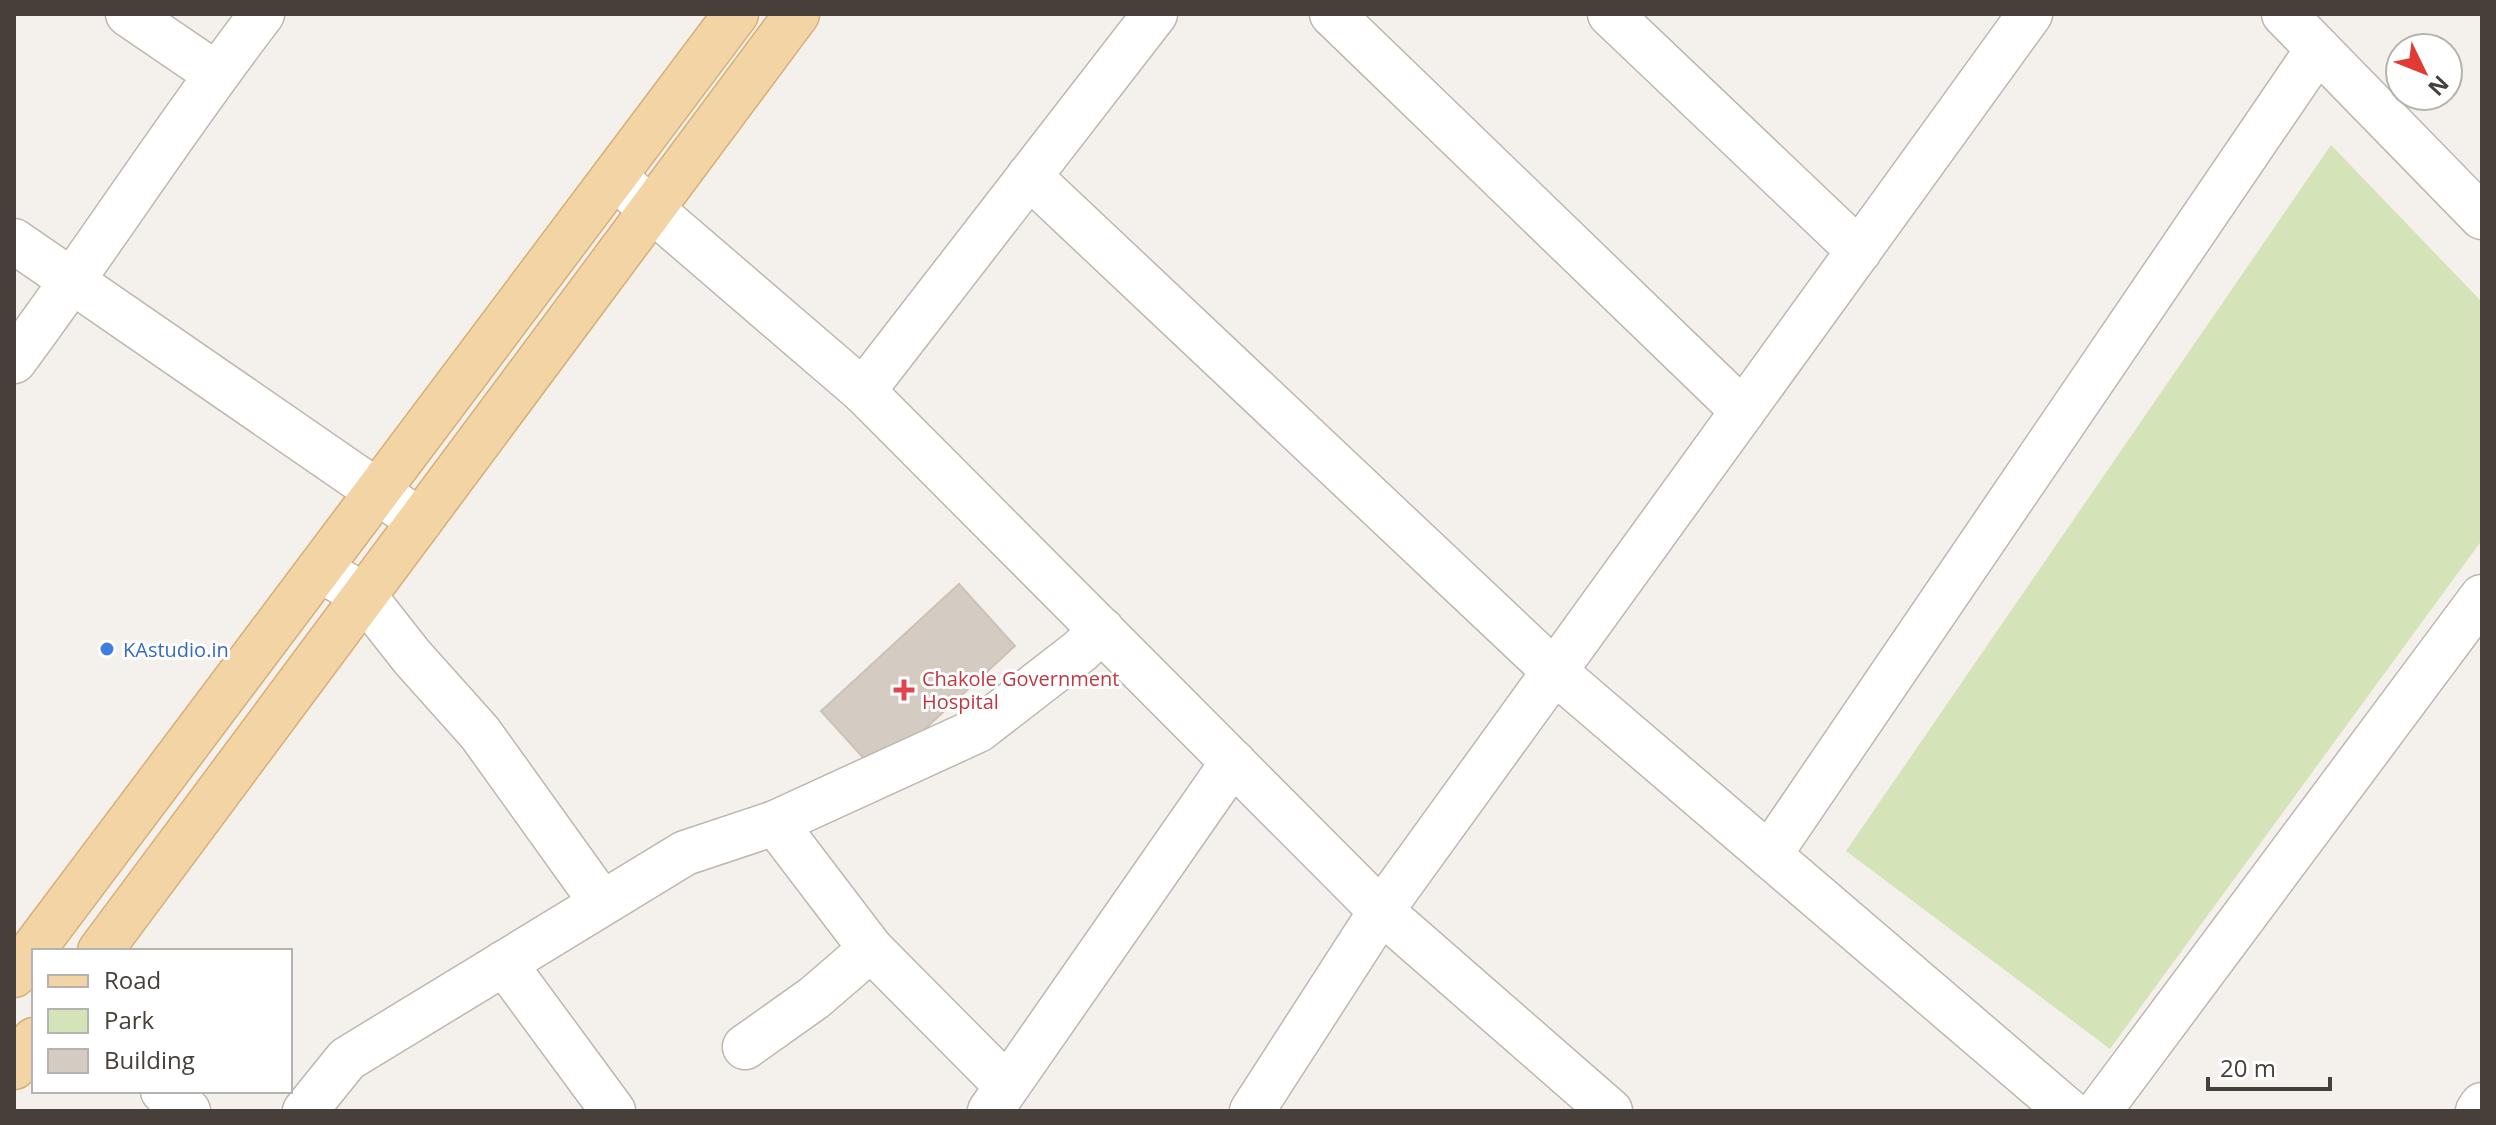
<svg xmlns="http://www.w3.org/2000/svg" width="2496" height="1125" viewBox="0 0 2496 1125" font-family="'Open Sans',sans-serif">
  <rect width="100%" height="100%" fill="#f4f0eb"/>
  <!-- green -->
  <polygon fill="#d5e3b9" points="2331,145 2482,302 2482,540 2110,1049 1846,851"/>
  <!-- building -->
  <polygon fill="#d4cbc2" stroke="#cec2b6" stroke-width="2" points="959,584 1015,646 877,773 821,711"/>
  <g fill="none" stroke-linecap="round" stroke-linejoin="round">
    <!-- minor casing -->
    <g stroke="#beb7af" stroke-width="47">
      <g id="minor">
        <polyline points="128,14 216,74"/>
        <polyline points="1332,14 1743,411"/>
        <polyline points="1610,14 1859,251"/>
        <polyline points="2284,14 2482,217"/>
        <polyline points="1029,176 1554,671 2068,1111"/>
        <polyline points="614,177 863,391 1381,911 1610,1111"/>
        <polyline points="14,241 420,521"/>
        <path d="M14,361C99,247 175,127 262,14"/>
        <polyline points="863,391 1155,14"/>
        <polyline points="320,569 364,596 412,657 480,733 602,903"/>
        <polyline points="775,823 871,949 1007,1086"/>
        <polyline points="1769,855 2318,49"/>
        <polyline points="504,963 613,1111"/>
        <polyline points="745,1047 814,998 871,949"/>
        <polyline points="163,1091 188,1111"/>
        <polyline points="305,1111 347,1059 685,853 775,823 978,730 1080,651 1102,630"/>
        <polyline points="990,1111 1233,762"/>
        <polyline points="1252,1111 1381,911 2030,14"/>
        <polyline points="2099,1111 2482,597"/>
        <polyline points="2478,1111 2482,1105"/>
      </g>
    </g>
    <!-- major casing -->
    <g stroke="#d7af76" stroke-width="47">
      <g id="major">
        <polyline points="100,951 797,14"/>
        <polyline points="14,975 736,14"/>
        <polyline points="14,1067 34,1040"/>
      </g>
    </g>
    <!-- minor -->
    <use href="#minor" stroke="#fff" stroke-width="44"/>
    <!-- major -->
    <use href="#major" stroke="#f3d4a5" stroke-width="44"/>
  </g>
  <!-- markers -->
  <circle fill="#3f7fe0" stroke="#fff" stroke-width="3" cx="107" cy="649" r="8"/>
  <path fill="#e0444e" stroke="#fff" stroke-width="3" d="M900 678h8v8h8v8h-8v8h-8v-8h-8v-8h8z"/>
  <g text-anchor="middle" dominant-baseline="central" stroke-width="6" stroke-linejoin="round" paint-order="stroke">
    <!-- shop labels -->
    <g font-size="20" fill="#366cbe" stroke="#fff" text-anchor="start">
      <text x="123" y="649">KAstudio.in</text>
    </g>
    <!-- health labels -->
    <g font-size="20" fill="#be3a42" stroke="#fff" text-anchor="start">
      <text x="922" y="678">Chakole Government<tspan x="922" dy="23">Hospital</tspan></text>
    </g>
  </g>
  <!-- border -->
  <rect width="2496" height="1125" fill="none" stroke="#47403a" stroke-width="32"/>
  <!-- legend -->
  <rect x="32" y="949" width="260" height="144" fill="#ffffff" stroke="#b5b3b0" stroke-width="2"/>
  <rect x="48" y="975" width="40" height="12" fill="#f3d4a5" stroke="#b5b3b0" stroke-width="2"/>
  <text x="104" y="989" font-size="24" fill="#47403a">Road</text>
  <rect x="48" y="1009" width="40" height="24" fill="#d5e3b9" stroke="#b5b3b0" stroke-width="2"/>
  <text x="104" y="1029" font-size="24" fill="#47403a">Park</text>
  <rect x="48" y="1049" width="40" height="24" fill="#d4cbc2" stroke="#b5b3b0" stroke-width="2"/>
  <text x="104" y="1069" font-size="24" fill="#47403a">Building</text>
  <!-- north arrow -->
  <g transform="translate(2424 72) rotate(133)"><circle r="38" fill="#ffffff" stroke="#b5b3b0" stroke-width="2"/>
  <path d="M0-6L14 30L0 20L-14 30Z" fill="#e23b34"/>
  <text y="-12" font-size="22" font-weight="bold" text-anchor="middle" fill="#47403a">N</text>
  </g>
  <!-- scale -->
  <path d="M2208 1077v12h122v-12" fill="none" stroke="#47403a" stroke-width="4"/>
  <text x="2220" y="1077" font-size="24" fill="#47403a" stroke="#ffffff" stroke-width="6" paint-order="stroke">20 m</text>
</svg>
